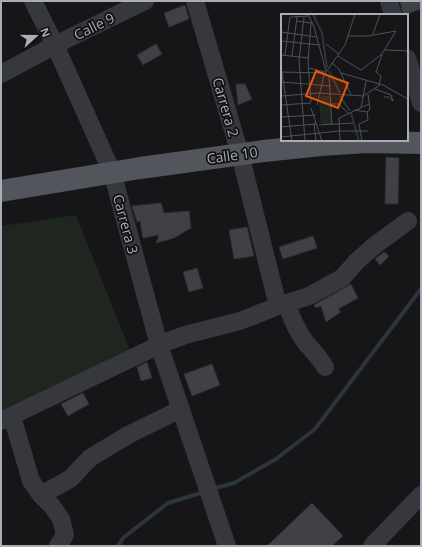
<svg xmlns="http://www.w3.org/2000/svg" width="422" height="547" viewBox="0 0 422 547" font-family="'Open Sans',sans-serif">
  <rect width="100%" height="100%" fill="#161618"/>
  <!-- green -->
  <polygon fill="#1e261f" points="76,215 131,353 1,411 1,226"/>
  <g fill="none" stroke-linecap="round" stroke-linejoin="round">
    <!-- stream -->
    <g stroke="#2c353c" stroke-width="4">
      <polyline points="212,489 234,483 276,459 315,429 421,289"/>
      <polyline points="118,546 123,538 168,503 204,492"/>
    </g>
  </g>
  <!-- building -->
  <g fill="#404145" stroke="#303034">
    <polygon points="400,1 421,1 421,9 403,15"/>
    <polygon points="185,5 189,19 169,27 164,13"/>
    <polygon points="156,44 162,54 143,65 137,55"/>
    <polygon points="236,84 245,84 252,99 238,105"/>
    <polygon points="386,157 399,158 398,204 385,204"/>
    <polygon points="161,203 164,213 189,211 191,228 174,238 156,243 159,235 143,238 140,221 137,222 132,206"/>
    <polygon points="247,227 254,256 234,259 229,230"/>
    <polygon points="313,236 317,248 283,259 279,247"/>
    <polygon points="384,252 389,256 380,265 375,259"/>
    <polygon points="197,268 203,288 189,292 183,272"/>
    <polygon points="351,284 358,298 338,309 341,312 326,322 321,306 316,308 314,305"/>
    <polygon points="147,362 152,378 141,381 137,367"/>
    <polygon points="212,364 220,385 192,396 184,374"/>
    <polygon points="83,393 89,404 68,416 61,404"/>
    <polygon points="312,503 343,536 332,546 267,546"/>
  </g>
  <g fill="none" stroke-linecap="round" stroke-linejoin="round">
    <!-- minor -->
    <g stroke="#37383d" stroke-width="18">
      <polyline points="33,1 55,45 112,172 159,345 227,546"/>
      <polyline points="195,1 240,154 278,306"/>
      <polyline points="389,1 393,15"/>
      <polyline points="407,58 421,103"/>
      <polyline points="1,74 55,45 145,1"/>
      <path d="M287,304C291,317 297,331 306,343C313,351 320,358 325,367"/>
      <polyline points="12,416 31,481 41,495 52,506 61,519 65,535 58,546"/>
      <polyline points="1,421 159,345 185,335 240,321 278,306 309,296 342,278 357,261 374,246 408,221"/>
      <polyline points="41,495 70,479 90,458 128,435 181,409"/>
      <polyline points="372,546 421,495"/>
    </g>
    <!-- major -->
    <polyline stroke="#53555c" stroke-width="22" points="1,191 140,168 264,151 321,145 367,142 421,143"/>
  </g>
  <g text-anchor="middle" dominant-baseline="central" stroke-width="3.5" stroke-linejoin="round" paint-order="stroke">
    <!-- street labels -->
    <g font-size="14" fill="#a8adb8" stroke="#111113">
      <text transform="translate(94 26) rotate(-26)">Calle 9</text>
      <text transform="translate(226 107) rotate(74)">Carrera 2</text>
      <text transform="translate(232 155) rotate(-8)">Calle 10</text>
      <text transform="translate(126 224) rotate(75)">Carrera 3</text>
    </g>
  </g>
  <!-- overview -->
  <g transform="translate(281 14)">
    <rect width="127" height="127" fill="#161618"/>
    <path d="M40,82H49L51,110H40L38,91Z" fill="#1e261f"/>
    <path fill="none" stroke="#2c353c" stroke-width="2" d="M32,0L41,19L46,54M48,57L59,79M59,82L69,97M70,99L78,127"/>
    <path fill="none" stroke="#505258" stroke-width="1" d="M27,0L33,13L45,57M23,3L18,46L24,127M15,7L31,9M30,9L27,48L30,88M0,18L36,23M92,20L99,0M67,22H87L115,17M0,27L38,31M45,30L58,40M104,36L127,37M0,41L28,44M4,41L9,3L28,2M11,42L16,3M57,42L80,56L101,40L115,17M51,49L58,55L70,81M28,54L44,58M0,58L43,59M1,58L11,127M60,59L102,71L127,85M48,63L51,110M0,68L50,72M98,71L100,62L95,58L101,41M94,75L110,81L112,87L108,83H103M0,82L38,79L82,82L99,71M50,90H58L67,99M0,91L30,89M36,91L43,61L64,31L74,0M30,94L41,127M80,94L85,67M74,96L86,98M0,103L35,101M33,109L35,127M38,111L72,109M0,113L35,110M0,123L58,117H87M59,127L58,104L88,90M81,127L78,110L87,106L86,98L89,95L87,80"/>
    <path fill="#e8590c" fill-opacity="0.15" stroke="#e8590c" stroke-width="2" d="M35,57L67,69L57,94L25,82Z"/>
    <rect width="127" height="127" fill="none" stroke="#a8adb8" stroke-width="2"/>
  </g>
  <!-- border -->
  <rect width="422" height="547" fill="none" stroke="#a8adb8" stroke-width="4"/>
  <!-- north arrow -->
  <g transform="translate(36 36) rotate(69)" stroke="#111113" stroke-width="3" paint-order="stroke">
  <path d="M0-3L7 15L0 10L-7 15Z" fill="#a8adb8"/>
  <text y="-6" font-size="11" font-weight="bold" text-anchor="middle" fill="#a8adb8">N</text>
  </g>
</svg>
